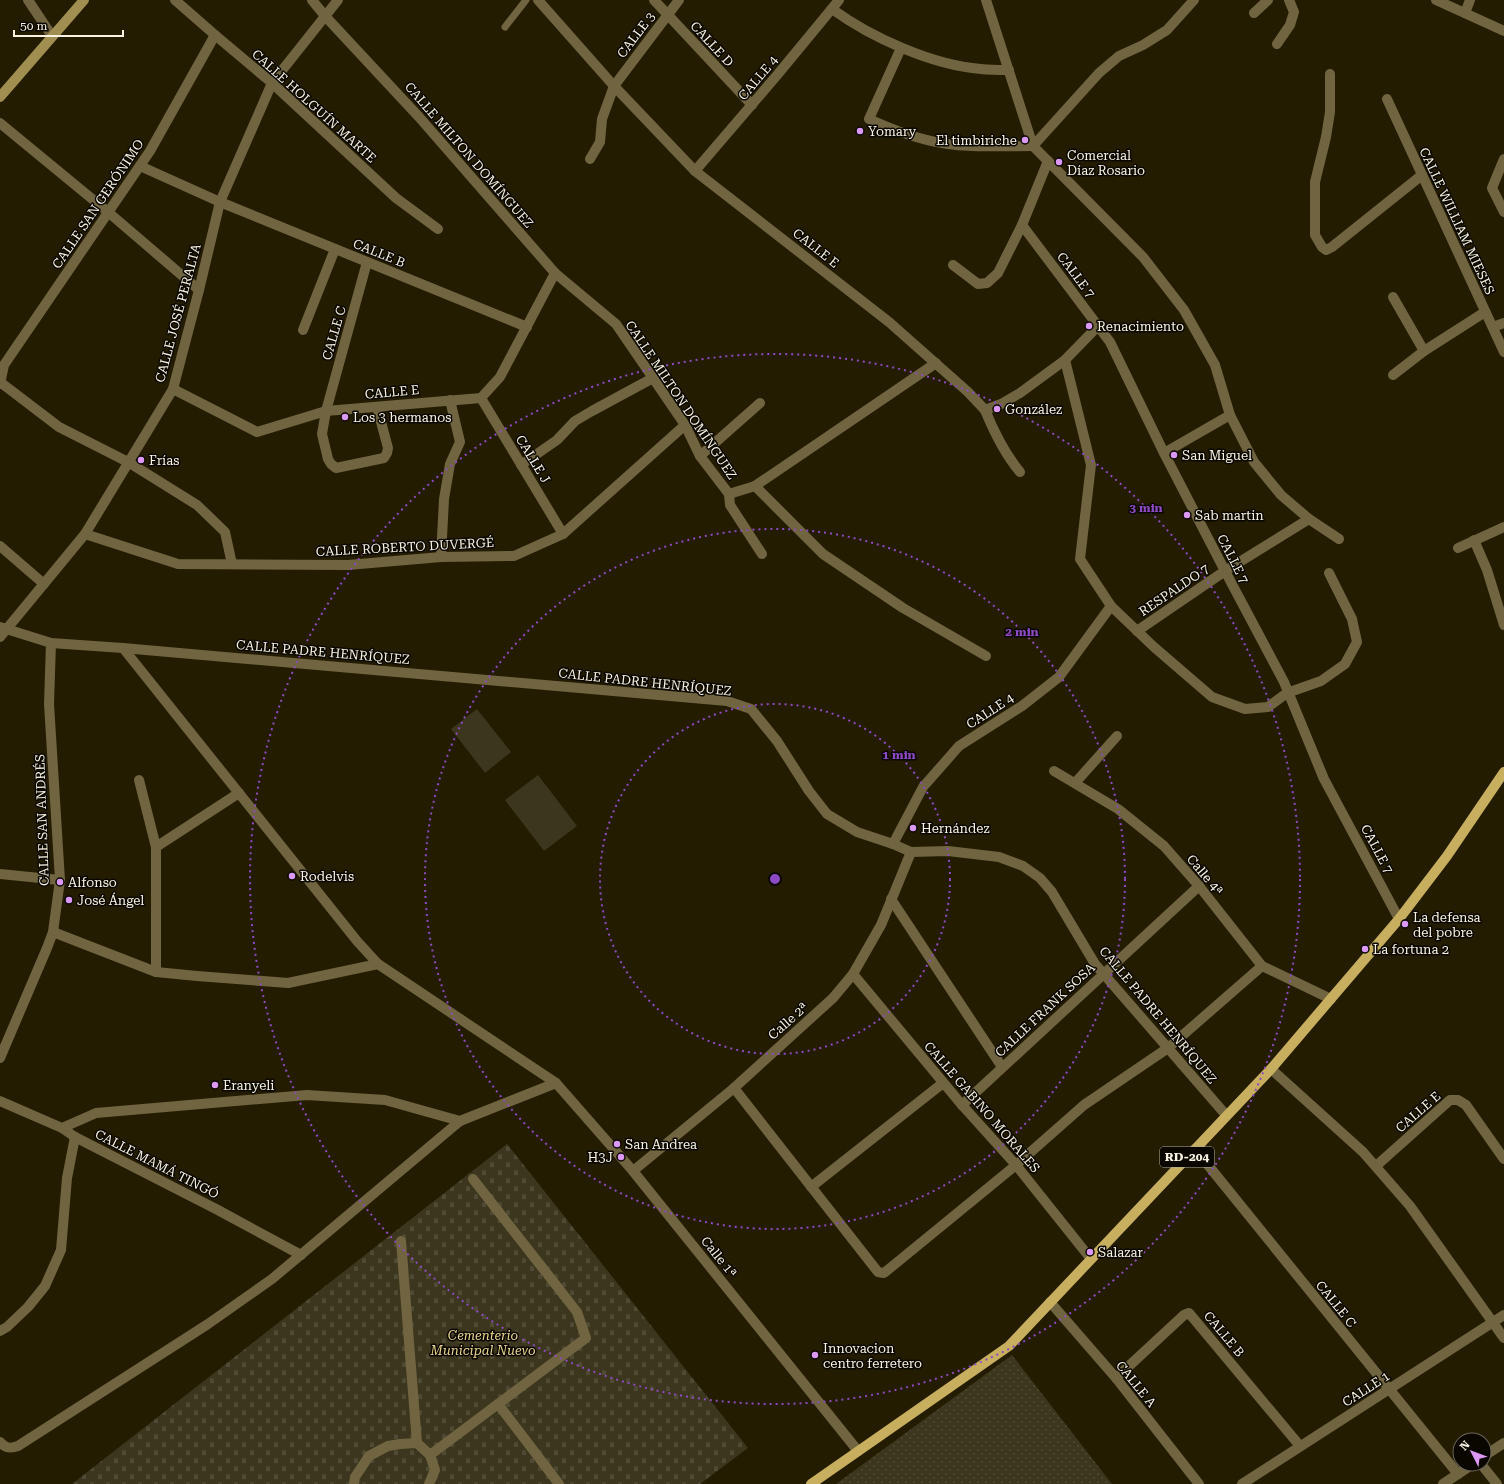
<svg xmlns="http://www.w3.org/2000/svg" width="1504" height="1484" viewBox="0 0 1504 1484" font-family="'Roboto Serif',serif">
  <defs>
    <pattern id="grass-dots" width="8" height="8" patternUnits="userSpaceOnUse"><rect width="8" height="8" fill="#3c361e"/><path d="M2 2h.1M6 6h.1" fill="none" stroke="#4f4a34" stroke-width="1.8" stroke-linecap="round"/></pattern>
    <pattern id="cemetery-stones" width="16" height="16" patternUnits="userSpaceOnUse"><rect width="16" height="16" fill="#3c361e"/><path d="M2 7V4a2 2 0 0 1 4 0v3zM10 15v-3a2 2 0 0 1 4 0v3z" fill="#4f4a34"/></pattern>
  </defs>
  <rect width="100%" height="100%" fill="#241c01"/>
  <!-- grass -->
  <polygon fill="url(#grass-dots)" points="1012,1355 1112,1484 836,1484"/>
  <!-- cemetery -->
  <polygon fill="url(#cemetery-stones)" points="507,1144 748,1448 700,1484 72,1484"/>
  <!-- pitch -->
  <g fill="#3c361e">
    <polygon points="477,709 511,752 485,773 451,729"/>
    <polygon points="538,775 577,826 544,851 505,800"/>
  </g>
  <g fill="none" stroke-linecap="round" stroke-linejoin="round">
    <!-- lane -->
    <polyline stroke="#706540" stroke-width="7" points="505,27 526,0"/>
    <!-- street -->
    <g stroke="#706540" stroke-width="10">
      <polyline points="28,0 52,36"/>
      <polyline points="175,0 215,35 272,83 396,198 438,229"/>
      <polyline points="312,0 325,16 419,117 555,273 616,324 685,425 700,456 729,494 755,486 936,363"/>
      <polyline points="538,0 614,86 695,171 889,322 968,392 985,410 1001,404 1020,393 1065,360 1098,326"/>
      <polyline points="654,0 752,105"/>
      <polyline points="986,0 1033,146 1143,257 1184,310 1215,365 1230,415 1254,462 1281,495 1309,519 1339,539"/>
      <polyline points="1436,0 1504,31"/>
      <path d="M832,9C872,38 932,65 981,69C990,70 1000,70 1009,70"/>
      <polyline points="1254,13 1268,0"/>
      <polyline points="1465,13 1470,0"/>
      <polyline points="1277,44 1290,25 1294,12 1289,0"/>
      <path d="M901,48L869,119C893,130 916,139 942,143C971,148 1004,146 1033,146L1099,73L1119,56L1143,45L1167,30L1194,0"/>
      <polyline points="1330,74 1330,112 1326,137 1315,182 1315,235 1322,247 1326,250 1332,247 1422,175"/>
      <polyline points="1387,99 1504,352"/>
      <polyline points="0,123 108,212 199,290"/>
      <polyline points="590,159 600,142 602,119 614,86 679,0"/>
      <polyline points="1504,159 1492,188 1504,212"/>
      <polyline points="140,166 220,202 527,327"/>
      <polyline points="695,171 778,74 839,0"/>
      <polyline points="1022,225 1110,342 1164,453 1225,571 1284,682 1324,779 1399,919"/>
      <polyline points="367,262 326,411 322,434 328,459 331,464 336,468 384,458 387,453 388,448 377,407"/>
      <polyline points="953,265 978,284 987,283 998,273 1022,225 1048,161"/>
      <polyline points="1393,297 1424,351"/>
      <polyline points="1493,327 1504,323"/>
      <polyline points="303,330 335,249"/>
      <polyline points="1065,360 1091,465 1080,559 1111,606 1154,647 1212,697 1245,709 1268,707 1287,693 1321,681 1345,664 1357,642 1352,619 1329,573"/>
      <polyline points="1393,375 1424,351 1485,312"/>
      <polyline points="0,382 59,427 128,462 197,505 225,532 232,564"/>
      <polyline points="0,384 4,365 150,151 215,35"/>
      <polyline points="173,389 257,432 326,411 481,398 500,377 555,273"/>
      <polyline points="481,398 563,534"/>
      <path d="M985,410C994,432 1004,453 1020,472"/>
      <polyline points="1164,453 1230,415"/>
      <polyline points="700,456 760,403"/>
      <polyline points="521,465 557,440 575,421 592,411 653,378"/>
      <polyline points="755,486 823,554 903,608 986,656"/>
      <polyline points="729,494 730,505 762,554"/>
      <polyline points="85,534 178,564 348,565 441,557 514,556 563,534 685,425"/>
      <polyline points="1474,540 1487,570 1504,625"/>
      <polyline points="0,546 44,584"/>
      <polyline points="1458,548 1504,527"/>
      <polyline points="441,557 444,499 450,464 460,442 450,400"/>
      <polyline points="0,627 51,643 123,648 727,701 751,709 777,741 809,791 827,814 857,832 893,844 911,852 948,851 999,857 1023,866 1040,878 1052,892 1095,964 1226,1115"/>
      <polyline points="1137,631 1225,571 1309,519"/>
      <polyline points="0,637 85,534 173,389 199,290 220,202 272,83 338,0"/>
      <polyline points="1054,771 1118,809 1164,846 1199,886 1262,966 1331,999"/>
      <polyline points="139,780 156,847"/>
      <polyline points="1075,783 1117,736"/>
      <polyline points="893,844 923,787 945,762 959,746 1022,706 1059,677 1111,606"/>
      <polyline points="0,874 60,880"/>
      <polyline points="891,899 1002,1067"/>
      <polyline points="53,932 156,972 197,976 288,983 378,964"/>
      <polyline points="156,972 156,847 239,793"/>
      <polyline points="853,974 962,1105 1016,1165 1091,1259"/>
      <polyline points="0,1058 47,948 53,932 60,880 49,704 51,643"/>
      <polyline points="1271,1069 1363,1152 1410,1206 1504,1338"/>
      <polyline points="556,1083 633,1171 858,1451"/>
      <polyline points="734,1088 878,1272 884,1273 1016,1165 1084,1105 1168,1048 1262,966"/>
      <polyline points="0,1101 62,1128 75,1137 216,1209 301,1255"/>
      <polyline points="962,1105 1199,886"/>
      <polyline points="62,1128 96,1113 307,1095 385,1100 460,1121 556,1083 378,964 357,941 123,648"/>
      <polyline points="1195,1149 1458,1474"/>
      <polyline points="1376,1166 1450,1100 1458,1100 1466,1105 1504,1159"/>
      <polyline points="633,1171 734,1088 833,998 853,974 881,925 911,852"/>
      <polyline points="811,1187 943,1083"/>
      <polyline points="401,1241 417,1443"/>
      <polyline points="1050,1302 1116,1378 1199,1484"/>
      <polyline points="0,1331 7,1327 28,1307 45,1286 61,1250 67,1178 75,1137"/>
      <polyline points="1116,1378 1184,1315 1189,1313 1300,1446"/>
      <polyline points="498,1404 559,1484"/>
      <path d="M0,1442C5,1448 10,1449 18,1446L208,1324L272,1279L460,1121"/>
      <polyline points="430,1455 586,1338 577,1312 473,1179"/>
      <polyline points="1484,1456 1504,1443"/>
      <polyline points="1481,1464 1497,1484"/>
      <polyline points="354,1484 355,1477 369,1456 388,1446 400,1444 417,1443 430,1455 435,1470 429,1484"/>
      <polyline points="1242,1484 1504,1315"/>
      <polyline points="1443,1484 1473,1464"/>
    </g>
    <!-- secondary -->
    <polyline stroke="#a18f52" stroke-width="10" points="0,97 84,0"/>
    <!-- primary -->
    <polyline stroke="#c7af5f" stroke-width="10" points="811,1484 1009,1346 1271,1069 1399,919 1447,856 1504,772"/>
  </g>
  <!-- distance rings -->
  <g fill="none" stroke="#8e4ac4" stroke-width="2" stroke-dasharray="2 4">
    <circle cx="775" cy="879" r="175"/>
    <circle cx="775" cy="879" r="350"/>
    <circle cx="775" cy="879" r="525"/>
  </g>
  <!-- markers -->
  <g fill="#db99f5" stroke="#0a0701" stroke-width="1.5">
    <circle cx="860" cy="131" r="4"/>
    <circle cx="1025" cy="140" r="4"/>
    <circle cx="1059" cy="162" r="4"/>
    <circle cx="1089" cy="326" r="4"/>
    <circle cx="997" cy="409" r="4"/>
    <circle cx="345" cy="417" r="4"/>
    <circle cx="1174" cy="455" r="4"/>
    <circle cx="141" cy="460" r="4"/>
    <circle cx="1187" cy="515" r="4"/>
    <circle cx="913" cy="828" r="4"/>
    <circle cx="292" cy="876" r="4"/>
    <circle cx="60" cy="882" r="4"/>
    <circle cx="69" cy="900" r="4"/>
    <circle cx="1405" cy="924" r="4"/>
    <circle cx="1365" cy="949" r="4"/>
    <circle cx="215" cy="1085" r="4"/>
    <circle cx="617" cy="1144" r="4"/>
    <circle cx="621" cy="1157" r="4"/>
    <circle cx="1090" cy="1252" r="4"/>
    <circle cx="815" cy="1355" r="4"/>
  </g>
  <g text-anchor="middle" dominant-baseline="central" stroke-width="3" stroke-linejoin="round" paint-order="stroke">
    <!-- shield labels -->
    <rect fill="#0a0701" stroke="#b0ac9e" stroke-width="1" x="1160" y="1147" width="54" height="20" rx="3"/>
    <g font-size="12" font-weight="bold" fill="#f7f2e1">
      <text x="1187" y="1157">RD-204</text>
    </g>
    <!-- street labels -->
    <g font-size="13" fill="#f7f2e1" stroke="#0a0701">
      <text transform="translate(636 35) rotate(-53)">CALLE 3</text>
      <text transform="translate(712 44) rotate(47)">CALLE D</text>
      <text transform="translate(758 78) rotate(-50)">CALLE 4</text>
      <text transform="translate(314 106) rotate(42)">CALLE HOLGUÍN MARTE</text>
      <text transform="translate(469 155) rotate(49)">CALLE MILTON DOMÍNGUEZ</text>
      <text transform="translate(98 204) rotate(-56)">CALLE SAN GERÓNIMO</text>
      <text transform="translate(1457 221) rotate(65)">CALLE WILLIAM MIESES</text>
      <text transform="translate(816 248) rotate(38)">CALLE E</text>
      <text transform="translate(379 253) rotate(22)">CALLE B</text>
      <text transform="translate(1076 275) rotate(53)">CALLE 7</text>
      <text transform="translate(178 313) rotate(-75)">CALLE JOSÉ PERALTA</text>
      <text transform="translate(334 333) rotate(-74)">CALLE C</text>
      <text transform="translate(392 392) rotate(-5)">CALLE E</text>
      <text transform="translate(681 400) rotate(56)">CALLE MILTON DOMÍNGUEZ</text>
      <text transform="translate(533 459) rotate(59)">CALLE J</text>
      <text transform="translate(405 547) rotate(-3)">CALLE ROBERTO DUVERGÉ</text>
      <text transform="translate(1233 559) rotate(63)">CALLE 7</text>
      <text transform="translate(1174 590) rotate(-34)">RESPALDO 7</text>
      <text transform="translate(323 652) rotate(5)">CALLE PADRE HENRÍQUEZ</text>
      <text transform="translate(645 682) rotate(6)">CALLE PADRE HENRÍQUEZ</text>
      <text transform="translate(990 711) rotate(-33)">CALLE 4</text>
      <text transform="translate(42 820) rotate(-92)">CALLE SAN ANDRÉS</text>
      <text transform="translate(1377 849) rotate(62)">CALLE 7</text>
      <text transform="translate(1205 875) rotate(50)">Calle 4ª</text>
      <text transform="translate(1045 1010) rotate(-43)">CALLE FRANK SOSA</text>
      <text transform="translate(1158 1015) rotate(50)">CALLE PADRE HENRÍQUEZ</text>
      <text transform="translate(788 1021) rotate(-42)">Calle 2ª</text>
      <text transform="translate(982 1107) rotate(49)">CALLE GABINO MORALES</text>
      <text transform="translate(1418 1112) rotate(-41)">CALLE E</text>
      <text transform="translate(157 1164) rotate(27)">CALLE MAMÁ TINGÓ</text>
      <text transform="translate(719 1257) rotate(51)">Calle 1ª</text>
      <text transform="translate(1336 1304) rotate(51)">CALLE C</text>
      <text transform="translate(1224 1334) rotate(50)">CALLE B</text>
      <text transform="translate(1136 1384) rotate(51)">CALLE A</text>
      <text transform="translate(1366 1389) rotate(-33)">CALLE 1</text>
    </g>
    <!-- poi labels -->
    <g font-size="13" fill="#f7f2e1" stroke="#0a0701" text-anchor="start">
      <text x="868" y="131">Yomary</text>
      <text x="1017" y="140" text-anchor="end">El timbiriche</text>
      <text x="1067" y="155">Comercial<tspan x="1067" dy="15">Díaz Rosario</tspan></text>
      <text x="1097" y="326">Renacimiento</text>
      <text x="1005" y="409">González</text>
      <text x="353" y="417">Los 3 hermanos</text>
      <text x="1182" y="455">San Miguel</text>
      <text x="149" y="460">Frías</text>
      <text x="1195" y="515">Sab martin</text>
      <text x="921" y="828">Hernández</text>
      <text x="300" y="876">Rodelvis</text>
      <text x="68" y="882">Alfonso</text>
      <text x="77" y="900">José Ángel</text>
      <text x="1413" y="917">La defensa<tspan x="1413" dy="15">del pobre</tspan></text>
      <text x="1373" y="949">La fortuna 2</text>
      <text x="223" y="1085">Eranyeli</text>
      <text x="625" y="1144">San Andrea</text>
      <text x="613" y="1157" text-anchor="end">H3J</text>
      <text x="1098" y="1252">Salazar</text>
      <text x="823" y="1348">Innovacion<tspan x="823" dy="15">centro ferretero</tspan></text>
    </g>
    <!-- park labels -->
    <g font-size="13" font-style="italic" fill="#ecd790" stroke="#0a0701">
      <text x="483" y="1335">Cementerio<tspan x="483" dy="15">Municipal Nuevo</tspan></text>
    </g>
  </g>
  <circle cx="775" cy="879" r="6" fill="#8e4ac4" stroke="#0a0701" stroke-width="2"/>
  <g font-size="12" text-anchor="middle" font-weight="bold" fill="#8e4ac4" stroke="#0a0701" stroke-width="3" stroke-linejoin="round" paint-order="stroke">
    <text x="1146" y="512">3 min</text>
    <text x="1022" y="636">2 min</text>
    <text x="899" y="759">1 min</text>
  </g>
  <!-- north arrow -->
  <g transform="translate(1472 1452) rotate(312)"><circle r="19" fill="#0a0701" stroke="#69655b"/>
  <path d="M0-3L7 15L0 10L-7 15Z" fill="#db99f5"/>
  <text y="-6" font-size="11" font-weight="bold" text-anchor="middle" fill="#f7f2e1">N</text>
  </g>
  <!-- scale -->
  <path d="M14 30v6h109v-6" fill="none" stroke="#f7f2e1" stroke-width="2"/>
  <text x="20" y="30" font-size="12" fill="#f7f2e1" stroke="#0a0701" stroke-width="3" paint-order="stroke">50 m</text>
</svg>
